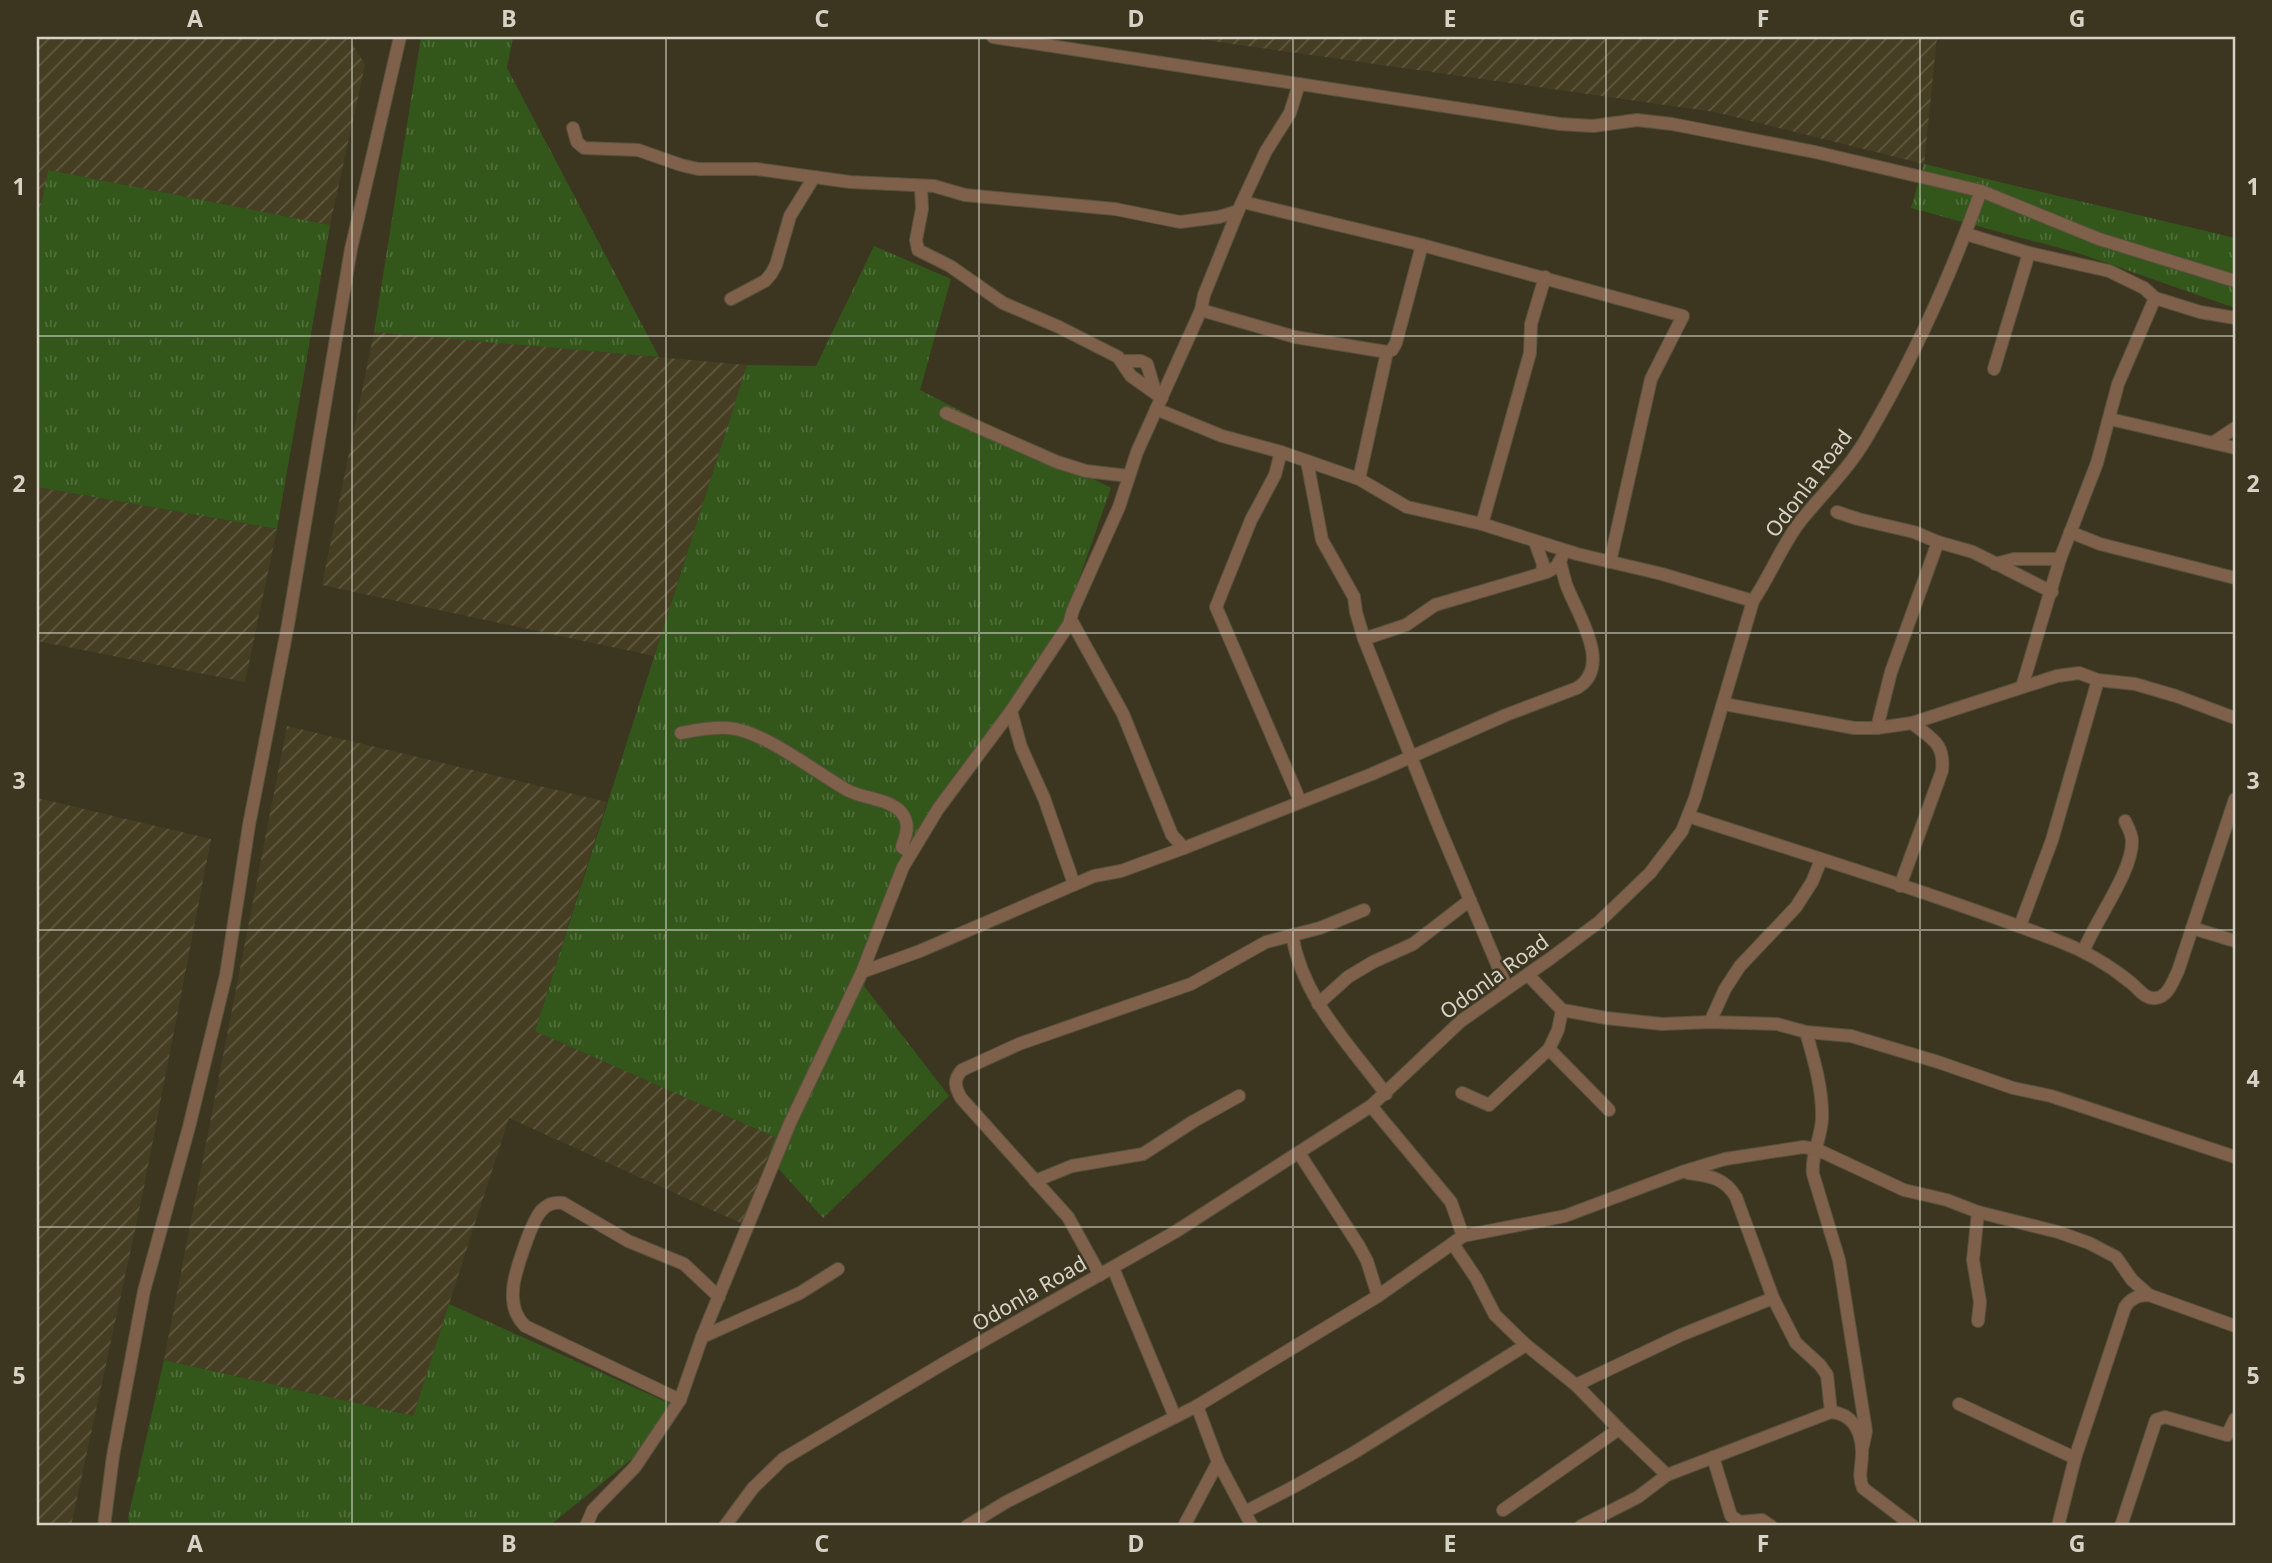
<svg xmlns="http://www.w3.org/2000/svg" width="2272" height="1563" viewBox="0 0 2272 1563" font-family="'Noto Sans',sans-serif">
  <defs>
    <pattern id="industrial-furrows" width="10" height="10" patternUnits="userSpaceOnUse" patternTransform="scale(1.75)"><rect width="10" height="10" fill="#463e22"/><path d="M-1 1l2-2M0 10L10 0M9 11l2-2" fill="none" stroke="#605941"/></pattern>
    <pattern id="grass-tufts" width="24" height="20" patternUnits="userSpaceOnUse" patternTransform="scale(1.75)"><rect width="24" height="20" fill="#33571b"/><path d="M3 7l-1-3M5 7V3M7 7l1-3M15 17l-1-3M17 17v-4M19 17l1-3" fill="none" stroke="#506e3b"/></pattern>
  </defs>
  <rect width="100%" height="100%" fill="#3c3621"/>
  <!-- industrial -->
  <g fill="url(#industrial-furrows)">
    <polygon points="37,37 348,37 365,65 330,225 48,170 37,225"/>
    <polygon points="1184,37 1937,37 1924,164 1715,112"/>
    <polygon points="374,332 747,365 654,656 322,585"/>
    <polygon points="37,487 277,529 245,682 37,641"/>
    <polygon points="287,726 607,802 535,1031 775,1137 743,1224 509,1118 413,1416 164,1360"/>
    <polygon points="37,798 211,839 142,1197 71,1526 37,1526"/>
  </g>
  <!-- grass -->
  <g fill="url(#grass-tufts)">
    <polygon points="421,37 513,37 507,68 659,357 374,332"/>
    <polygon points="1924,164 2235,238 2235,308 2078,253 1911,208"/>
    <polygon points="48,170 330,225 277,529 37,487 37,225"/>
    <polygon points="874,246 951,279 920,390 1111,488 1064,622 940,813 902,876 864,986 949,1096 823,1218 768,1157 775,1137 535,1031 747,365 816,366"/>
    <polygon points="449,1304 673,1405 633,1458 549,1526 130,1526 128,1518 164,1360 413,1416"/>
  </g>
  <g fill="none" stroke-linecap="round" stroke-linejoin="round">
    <!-- minor casing -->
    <g stroke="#58523f" stroke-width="14">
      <g id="minor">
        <polyline points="993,37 1560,124 1593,126 1637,120 1672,124 1815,152 1981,191 2099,239 2235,281"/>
        <polyline points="573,128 577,142 584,148 638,150 681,165 698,169 757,169 850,182 934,186 965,195 1115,209 1180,222 1219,217 1238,211"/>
        <polyline points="921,186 922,209 916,240 918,250 950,266 1003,303 1059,327 1118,357 1131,376 1162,398"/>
        <polyline points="1243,202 1422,245 1683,316 1651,379 1610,562"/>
        <polyline points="1966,234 2029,253 2109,271 2144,288 2155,298 2200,312 2235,318"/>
        <polyline points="731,299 765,281 771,274 776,265 790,216 814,177"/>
        <polyline points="1201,310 1295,337 1387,352 1392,350 1396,343 1422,245"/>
        <polyline points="1122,361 1141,361 1147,364 1156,394"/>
        <polyline points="1994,369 2029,253"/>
        <polyline points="1156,409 1222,436 1281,452 1359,479 1407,507 1482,524 1577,554 1662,574 1753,601"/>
        <polyline points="946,413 1057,462 1086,471 1128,476"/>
        <polyline points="2110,419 2235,448"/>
        <polyline points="2214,442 2235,428"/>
        <polyline points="1281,452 1275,475 1251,520 1216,607 1300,801"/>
        <polyline points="1307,461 1322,540 1354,597 1356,612 1364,639 1437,822 1507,988"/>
        <polyline points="1359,479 1387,352"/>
        <polyline points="1837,512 1858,519 1914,532 1938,542 1973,552 2052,592"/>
        <polyline points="1482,524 1530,353 1531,324 1545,277"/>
        <polyline points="2070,532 2100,544 2235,578"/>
        <polyline points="1535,542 1543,564 1542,573"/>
        <polyline points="1995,564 2014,559 2060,559"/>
        <polyline points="1071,620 1123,714 1172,835 1184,848"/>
        <polyline points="1364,639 1406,625 1435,605 1547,572 1556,567 1562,557"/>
        <polyline points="2022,687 2060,559 2097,463 2118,384 2155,298"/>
        <polyline points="1724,704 1854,728 1877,728 1912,723 2057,676 2079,673 2098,680 2135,684 2176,696 2235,718"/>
        <polyline points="1011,711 1021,747 1044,798 1074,884"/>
        <polyline points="1877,728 1891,672 1938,542"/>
        <path d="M681,733C696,730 713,727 729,728C764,731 815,772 847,790C863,799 888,798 901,812C911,824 906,834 902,847L911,853"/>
        <path d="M1688,816C1811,856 1935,894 2056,940C2083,950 2108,964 2130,982C2138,988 2145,1000 2156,998C2168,997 2173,981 2178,971L2235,799"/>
        <path d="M1900,886L1942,771C1945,743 1932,739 1912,723"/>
        <polyline points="2020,926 2052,840 2098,680"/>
        <polyline points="2192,928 2235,941"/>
        <path d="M1292,935C1303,999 1348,1043 1386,1094"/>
        <path d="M2084,950C2095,921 2133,871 2132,841C2132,834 2128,827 2125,821"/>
        <path d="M862,972L920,951L1094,876L1121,871L1184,848L1372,774L1506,715L1577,688C1614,666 1576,612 1566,584C1564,577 1562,569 1560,562"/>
        <polyline points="1528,975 1562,1010 1606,1018 1662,1024 1710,1022 1777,1024 1806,1032 1851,1036 1938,1062 2013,1088 2051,1096 2235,1157"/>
        <polyline points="1318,1004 1348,977 1373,962 1413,944 1470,900"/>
        <polyline points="1562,1010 1558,1030 1549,1049 1609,1110"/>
        <polyline points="1710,1022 1725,989 1740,966 1796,907 1812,882 1821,860"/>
        <path d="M1806,1032C1814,1060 1823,1090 1822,1119C1821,1138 1811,1155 1813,1174L1839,1260L1866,1431L1863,1446"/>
        <polyline points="1462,1093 1489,1105 1549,1049"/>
        <polyline points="1371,1106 1451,1202 1463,1236"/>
        <polyline points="1299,1153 1359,1246 1367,1261 1378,1296"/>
        <path d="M1688,1173C1709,1176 1724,1177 1736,1197L1773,1298L1796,1343L1820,1365L1827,1375L1831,1412"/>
        <polyline points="1035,1181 1072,1166 1143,1154 1194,1121 1239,1096"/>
        <polyline points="1453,1244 1476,1278 1495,1315 1526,1345 1576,1385 1619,1429 1667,1475"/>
        <polyline points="1113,1268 1175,1417"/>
        <path d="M1100,1275L1068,1217L961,1098C955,1087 953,1080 962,1070L1019,1044L1191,984L1266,942L1320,928L1364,910"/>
        <polyline points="1978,1321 1980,1302 1973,1260 1978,1212"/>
        <polyline points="702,1337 800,1293 838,1269"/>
        <polyline points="1576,1385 1681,1335 1773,1298"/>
        <path d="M680,1400L525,1326C516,1317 512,1304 513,1291C513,1277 532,1218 543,1209C548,1204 555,1202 563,1203L628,1241L684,1264L719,1297"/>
        <polyline points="1959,1404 2075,1458"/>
        <polyline points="1197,1406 1218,1462 1252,1526"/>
        <polyline points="1713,1457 1731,1516 1740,1522 1762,1520 1771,1526"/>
        <polyline points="1503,1510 1619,1429"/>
        <polyline points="1245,1512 1297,1485 1355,1452 1526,1345"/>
        <polyline points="104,1526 113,1456 144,1291 189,1127 226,975 249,825 288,625 351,249 400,37"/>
        <polyline points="586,1526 593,1510 635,1467 680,1400 702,1337 790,1123 862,972 903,867 938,809 1011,711 1069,624 1073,610 1119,507 1137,452 1201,310 1204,295 1238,211 1266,151 1290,113 1299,84"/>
        <path d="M725,1526L753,1488L783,1459L951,1359L1175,1232L1371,1106L1461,1021L1551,958L1599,922L1650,873L1682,831L1695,798L1753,601C1770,576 1781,547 1799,523C1821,495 1848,470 1866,439C1911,363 1951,275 1981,191"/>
        <polyline points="967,1526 1006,1502 1197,1406 1378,1296 1463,1236 1565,1216 1682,1172 1725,1159 1803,1147 1816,1149 1904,1190 1947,1200 1978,1212 2058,1232 2089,1243 2116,1257 2132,1280 2149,1295"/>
        <polyline points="1184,1526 1218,1462"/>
        <path d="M1581,1526L1638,1497L1667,1475L1831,1412C1852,1414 1861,1430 1862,1450C1863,1464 1857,1475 1863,1488L1913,1526"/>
        <path d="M2058,1526L2075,1458L2125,1307C2131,1298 2138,1295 2149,1295L2235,1326"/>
        <polyline points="2121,1526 2156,1420 2165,1417 2227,1435 2235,1419"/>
      </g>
    </g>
    <!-- minor -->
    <use href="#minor" stroke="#7f604a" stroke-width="12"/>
  </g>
  <!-- grid -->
  <path fill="none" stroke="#d6d3c6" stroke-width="2" stroke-opacity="0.55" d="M352,37V1526M666,37V1526M979,37V1526M1293,37V1526M1606,37V1526M1920,37V1526M37,336H2235M37,633H2235M37,930H2235M37,1227H2235"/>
  <g text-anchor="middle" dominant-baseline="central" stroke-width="5" stroke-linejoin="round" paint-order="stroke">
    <!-- street labels -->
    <g font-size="21" fill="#d6d3c6" stroke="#3c3621">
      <text transform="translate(1808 483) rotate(-53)">Odonla Road</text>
      <text transform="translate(1494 976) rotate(-36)">Odonla Road</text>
      <text transform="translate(1029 1293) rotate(-30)">Odonla Road</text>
    </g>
  </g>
  <!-- border -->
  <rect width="2272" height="1563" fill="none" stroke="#3c3621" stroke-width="77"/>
  <rect x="38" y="38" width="2196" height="1486" fill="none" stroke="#d6d3c6" stroke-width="2.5"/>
  <g font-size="23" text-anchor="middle" font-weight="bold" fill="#d6d3c6">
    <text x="195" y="27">A</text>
    <text x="509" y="27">B</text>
    <text x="822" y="27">C</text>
    <text x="1136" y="27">D</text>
    <text x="1450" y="27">E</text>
    <text x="1763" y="27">F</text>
    <text x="2077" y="27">G</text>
    <text x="19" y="195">1</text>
    <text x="2253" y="195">1</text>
    <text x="19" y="492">2</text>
    <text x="2253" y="492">2</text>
    <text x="19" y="789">3</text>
    <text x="2253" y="789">3</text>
    <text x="19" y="1087">4</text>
    <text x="2253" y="1087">4</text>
    <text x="19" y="1384">5</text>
    <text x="2253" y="1384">5</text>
    <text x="195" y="1552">A</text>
    <text x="509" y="1552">B</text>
    <text x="822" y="1552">C</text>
    <text x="1136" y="1552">D</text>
    <text x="1450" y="1552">E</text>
    <text x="1763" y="1552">F</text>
    <text x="2077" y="1552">G</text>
  </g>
</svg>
